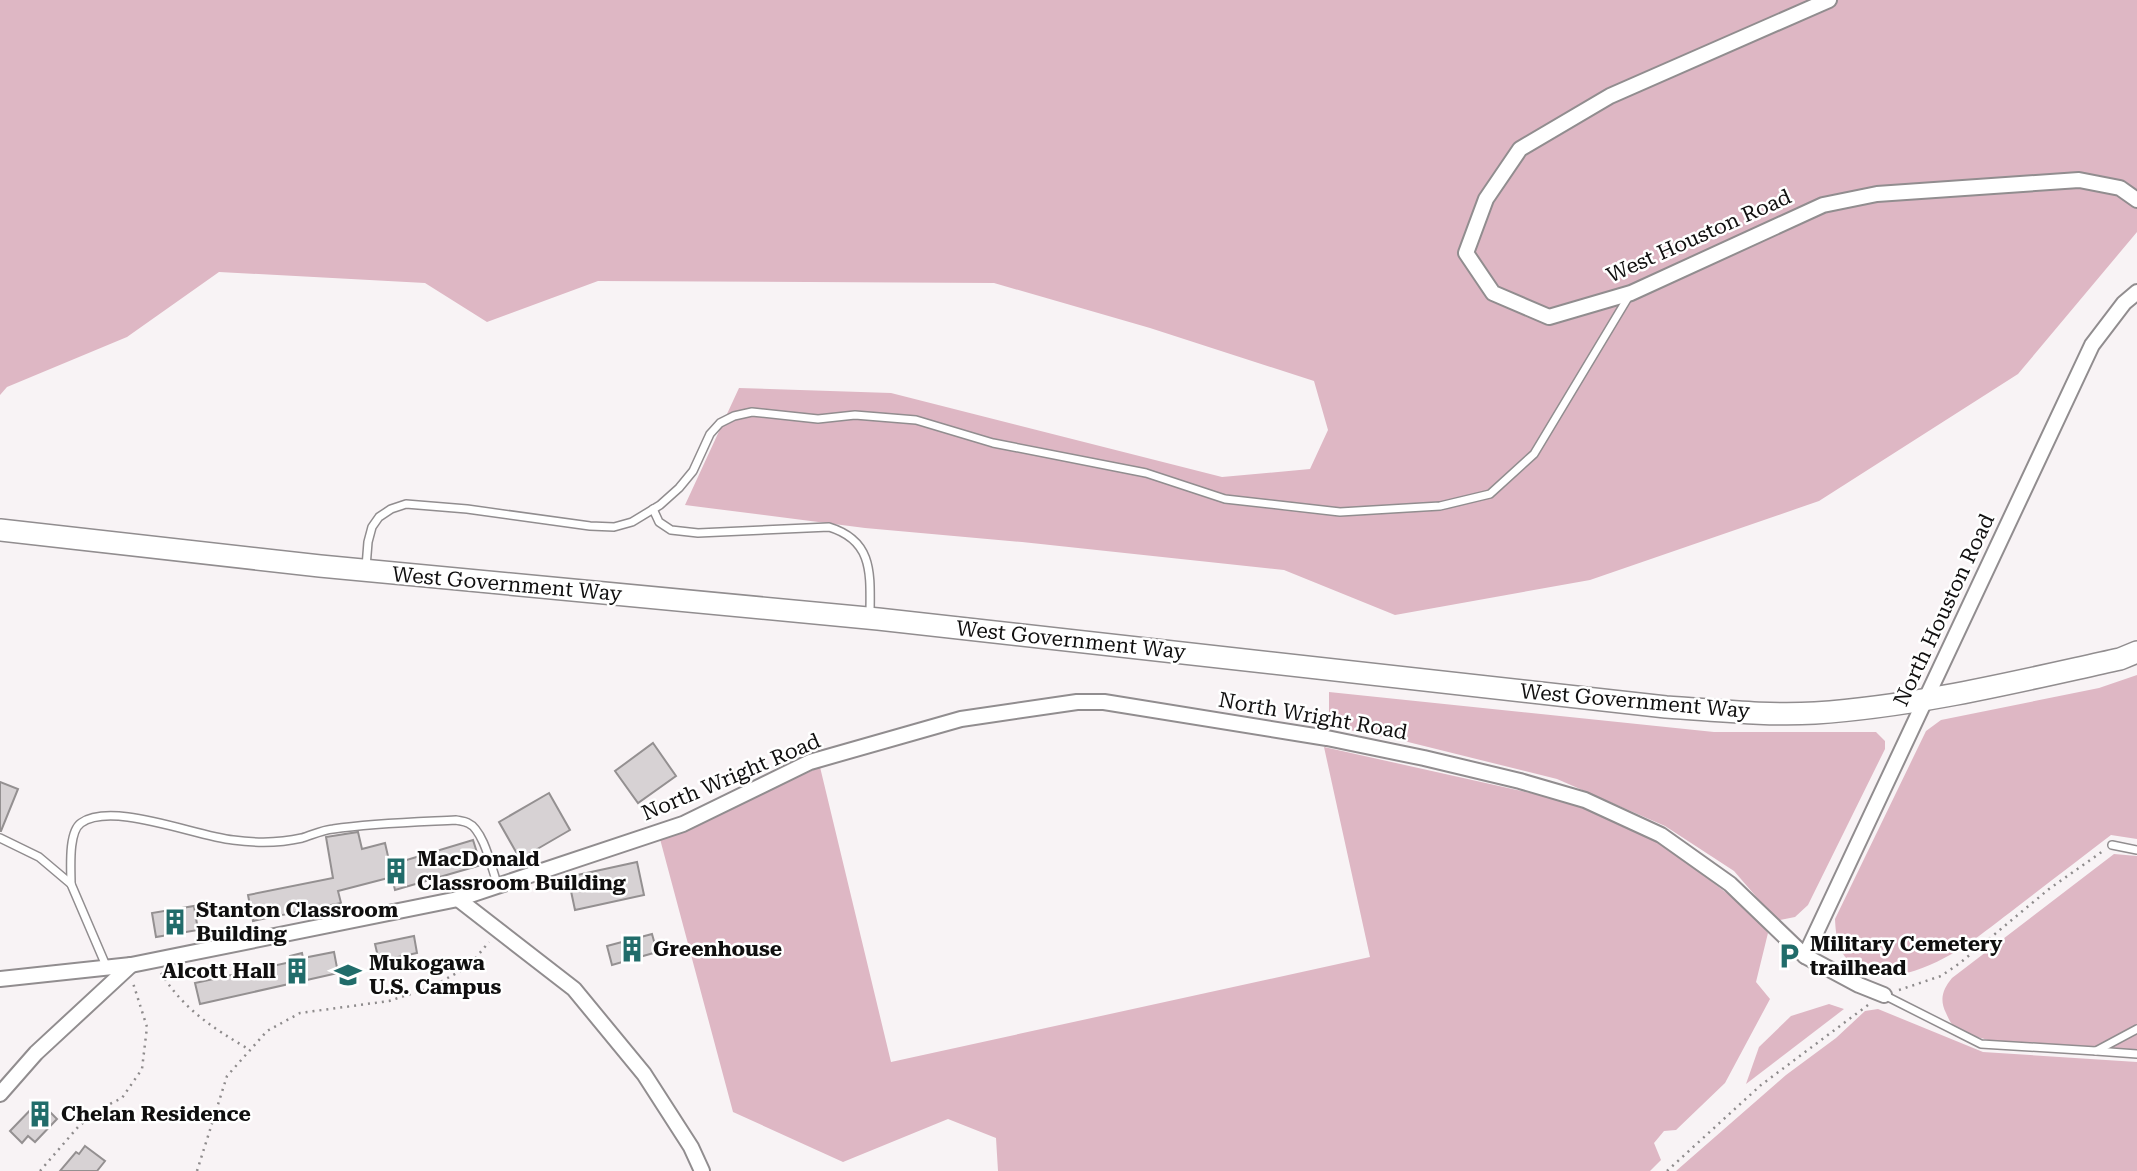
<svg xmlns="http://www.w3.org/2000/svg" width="2137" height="1171" viewBox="0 0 2137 1171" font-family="'Roboto Serif',serif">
  <rect width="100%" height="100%" fill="#f8f3f5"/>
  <!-- green -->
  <g fill="#deb7c4">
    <polygon points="0,0 2137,0 2137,232 2018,374 1819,501 1590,580 1395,615 1284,570 1022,542 865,528 685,505 739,388 891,393 1222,477 1310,469 1328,430 1314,381 1150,328 994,283 598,281 487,322 425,283 219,272 127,337 7,387 0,395"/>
    <path d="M2137,675V839L2111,835C2080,859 2048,883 2017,907C1983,933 1949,962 1907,973C1893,976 1878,974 1864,970C1840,961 1836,942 1835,919L1926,731L1941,720L2099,688Z"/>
    <polygon points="1329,692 1714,732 1876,732 1885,741 1885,749 1808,905 1795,917 1780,920 1772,915 1734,871 1665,826 1557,779 1408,742 1329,726"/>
    <polygon points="1324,747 1580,804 1658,840 1751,912 1768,933 1756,982 1770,999 1725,1083 1676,1130 1664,1131 1654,1143 1661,1160 1650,1171 998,1171 996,1138 948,1119 843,1162 733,1112 660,839 820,767 891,1062 1370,957"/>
    <path d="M2114,854L2137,856V1050C2089,1049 1993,1053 1954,1026C1950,1023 1948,1017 1946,1013C1939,999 1943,989 1952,978Z"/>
    <polygon points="1829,1004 1844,1009 1746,1084 1759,1047 1791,1016"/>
    <polygon points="1878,1009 1983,1052 2137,1062 2137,1171 1676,1171 1786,1075 1836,1038 1865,1011"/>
  </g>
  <!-- building -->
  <g fill="#d7d2d4" stroke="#949091" stroke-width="2">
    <polygon points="653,743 676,776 638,803 615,771"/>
    <polygon points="0,782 18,789 1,831 0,831"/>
    <polygon points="549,793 570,830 520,859 499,822"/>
    <polygon points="358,832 362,849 385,843 390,865 473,840 481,865 395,890 392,877 338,891 341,903 253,921 248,895 333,878 326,837"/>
    <polygon points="637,862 644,895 575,910 568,877"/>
    <polygon points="194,906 198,930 156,937 152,913"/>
    <polygon points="652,934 657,952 612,965 607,946"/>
    <polygon points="414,936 417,953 379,961 375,944"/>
    <polygon points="334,952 338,973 200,1004 195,983 291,962 290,956 302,953 303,958"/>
    <polygon points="39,1101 57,1119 35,1142 28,1136 22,1143 10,1131"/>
    <polygon points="85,1146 105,1161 97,1171 60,1171 76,1152 79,1154"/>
  </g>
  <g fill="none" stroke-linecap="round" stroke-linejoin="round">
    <!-- lane casing -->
    <g stroke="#918d8f" stroke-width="10">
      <g id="lane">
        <path d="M653,509L659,522L671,530L698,533L829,527C875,541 870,576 870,617"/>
        <polyline points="366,567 368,542 372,527 379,517 391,509 406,504 467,509 590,526 614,527 632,522 660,505 679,488 693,471 710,434 720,423 734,416 752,412 818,419 855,415 916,420 993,443 1146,473 1225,499 1340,512 1440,506 1490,494 1534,454 1629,296"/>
        <polyline points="0,838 39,857 71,884 107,968"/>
        <polyline points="2112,845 2137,850"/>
        <path d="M71,884C71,869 68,832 81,823C112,801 195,836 233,840C255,843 280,843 302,838C312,835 322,830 333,829C373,823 415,822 456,820C460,821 464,821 468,823C484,830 492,870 498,886"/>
        <polyline points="1884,995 1981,1044 2096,1051 2137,1029"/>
        <polyline points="2096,1051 2137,1054"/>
      </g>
    </g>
    <!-- street casing -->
    <g stroke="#918d8f" stroke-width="18">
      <g id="street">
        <polyline points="1829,0 1610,96 1520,149 1486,199 1466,253 1493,293 1549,317 1631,293 1823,205 1877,194 2079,180 2120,188 2137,200"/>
        <polyline points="458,899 574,989 644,1074 691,1147 702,1171"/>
        <polyline points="1805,956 2092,345 2124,303 2137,292"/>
        <polyline points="0,979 131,965 458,899 683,824 810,762 961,719 1077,702 1104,702 1327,738 1424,758 1520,781 1585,800 1661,835 1730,884 1805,956 1859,985 1884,995"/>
        <polyline points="0,1094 36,1053 131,965"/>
      </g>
    </g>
    <!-- secondary casing -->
    <g stroke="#918d8f" stroke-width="24">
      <path id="secondary" d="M0,530L320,566L878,619L1666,707C1715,710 1766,716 1815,713C1919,706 2019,681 2120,659L2137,652"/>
    </g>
    <!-- path -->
    <g stroke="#8e8b8c" stroke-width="2.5" stroke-dasharray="2 5" stroke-linecap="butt">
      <path d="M161,973C184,1010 213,1028 250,1050"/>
      <polyline points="1899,990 1941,976 1960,963 2049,889 2103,851"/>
      <polyline points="40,1171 78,1127 100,1109 122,1098 142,1069 147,1027 133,983"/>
      <polyline points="197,1171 227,1076 267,1031 300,1013 389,1001 429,988 468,967 489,942"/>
      <polyline points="1667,1171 1761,1085 1868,1005"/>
    </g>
    <!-- lane -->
    <use href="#lane" stroke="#fff" stroke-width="7"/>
    <!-- street -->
    <use href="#street" stroke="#fff" stroke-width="14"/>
    <!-- secondary -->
    <use href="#secondary" stroke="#fff" stroke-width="21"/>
  </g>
  <!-- icons -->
  <defs>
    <g id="building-bare" transform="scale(2.1)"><path d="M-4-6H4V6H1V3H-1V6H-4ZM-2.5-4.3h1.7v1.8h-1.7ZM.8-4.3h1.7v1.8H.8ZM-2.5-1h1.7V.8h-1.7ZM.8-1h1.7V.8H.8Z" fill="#216c6a" stroke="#fff" stroke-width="2.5" paint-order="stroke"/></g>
    <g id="parking-bare" transform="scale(2.1)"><path d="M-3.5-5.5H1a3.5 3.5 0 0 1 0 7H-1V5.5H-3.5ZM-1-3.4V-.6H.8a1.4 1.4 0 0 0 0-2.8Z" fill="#216c6a" stroke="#fff" stroke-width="2.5" paint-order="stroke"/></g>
    <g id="university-bare" transform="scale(2.1)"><path d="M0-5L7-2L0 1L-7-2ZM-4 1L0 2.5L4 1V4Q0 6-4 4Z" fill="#216c6a" stroke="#fff" stroke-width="2.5" paint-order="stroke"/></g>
  </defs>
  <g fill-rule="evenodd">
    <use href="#building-bare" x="396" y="871"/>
    <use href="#building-bare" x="175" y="922"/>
    <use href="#building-bare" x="632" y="949"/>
    <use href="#parking-bare" x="1789" y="956"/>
    <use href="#building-bare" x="297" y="971"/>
    <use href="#university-bare" x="348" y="975"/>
    <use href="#building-bare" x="40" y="1114"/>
  </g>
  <g text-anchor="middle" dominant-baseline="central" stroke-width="5" stroke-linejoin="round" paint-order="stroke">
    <!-- street labels -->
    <g font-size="21" fill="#100f0f" stroke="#fff">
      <text transform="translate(1699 236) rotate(-24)">West Houston Road</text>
      <text transform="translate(507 584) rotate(5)">West Government Way</text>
      <text transform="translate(1944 610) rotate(-65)">North Houston Road</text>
      <text transform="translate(1071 640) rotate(6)">West Government Way</text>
      <text transform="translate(1635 701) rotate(5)">West Government Way</text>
      <text transform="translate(1313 716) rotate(10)">North Wright Road</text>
      <text transform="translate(731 777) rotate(-23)">North Wright Road</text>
    </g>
    <!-- poi labels -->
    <g font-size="21" font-weight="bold" fill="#100f0f" stroke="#fff" text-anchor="start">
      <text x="417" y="859">MacDonald<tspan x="417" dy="24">Classroom Building</tspan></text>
      <text x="196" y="910">Stanton Classroom<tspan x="196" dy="24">Building</tspan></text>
      <text x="1810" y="944">Military Cemetery<tspan x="1810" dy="24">trailhead</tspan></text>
      <text x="653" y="949">Greenhouse</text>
      <text x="369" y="963">Mukogawa<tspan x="369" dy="24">U.S. Campus</tspan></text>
      <text x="276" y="971" text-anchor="end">Alcott Hall</text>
      <text x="61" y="1114">Chelan Residence</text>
    </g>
  </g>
</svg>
